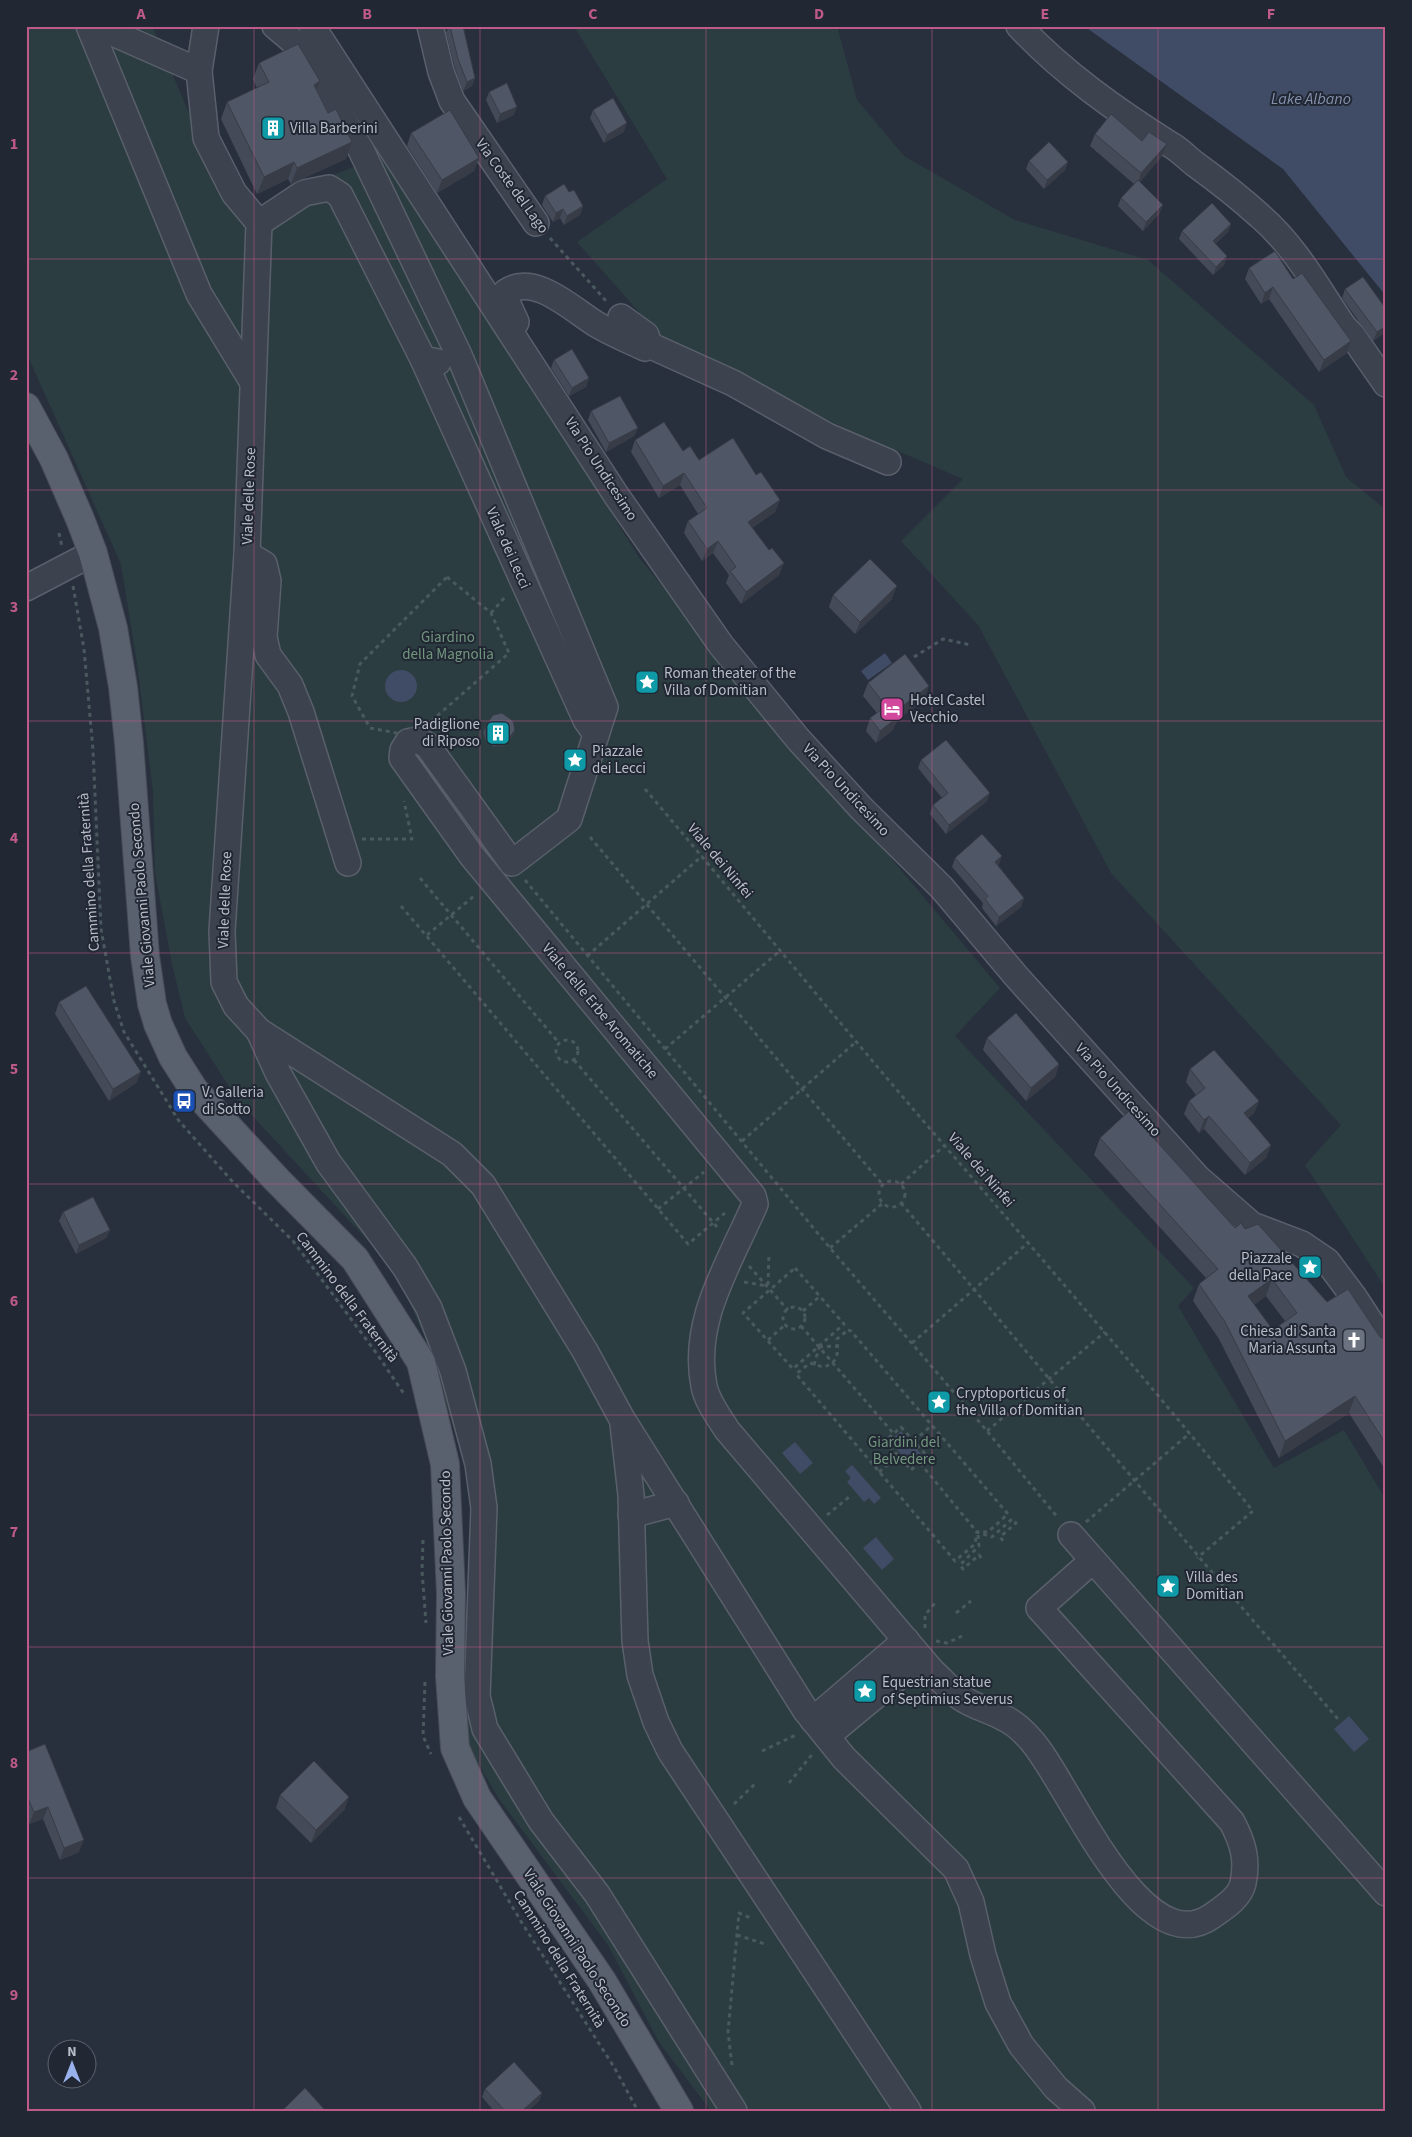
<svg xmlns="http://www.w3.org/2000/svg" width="1412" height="2137" viewBox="0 0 1412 2137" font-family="'Source Sans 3',sans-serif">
  <rect width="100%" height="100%" fill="#28303e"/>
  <!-- green -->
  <g fill="#2b3d40">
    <polygon points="26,26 152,26 222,191 236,214 388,153 640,559 1000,988 955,1036 1194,1288 1178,1306 1274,1468 1344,1430 1386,1500 1386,2111 711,2111 659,2042 608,1945 499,1799 465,1741 474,1506 465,1465 425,1338 396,1271 237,1099 185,1018 172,964 155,873 153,791 137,663 121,564 26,352"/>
    <polygon points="574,26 837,26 857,100 904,156 1015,220 1148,260 1314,405 1346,477 1386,510 1386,1289 1305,1165 1341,1125 1111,873 978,625 901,541 963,479 851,431 669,346 577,242 667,179"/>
  </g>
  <!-- water -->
  <g fill="#404c65">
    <polygon points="1084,26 1386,26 1386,296 1283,169"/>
    <polygon points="885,653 892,663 868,680 861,671"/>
    <circle cx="401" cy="686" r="16"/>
    <polygon points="901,1431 923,1456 911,1466 890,1441"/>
    <polygon points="795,1442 813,1463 800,1474 782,1453"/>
    <polygon points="852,1465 881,1498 874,1504 869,1498 864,1502 847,1482 851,1478 845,1471"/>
    <polygon points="876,1537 894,1559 882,1570 863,1548"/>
    <polygon points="1349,1716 1369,1739 1354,1752 1334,1729"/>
  </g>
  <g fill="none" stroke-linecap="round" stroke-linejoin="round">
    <!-- minor casing -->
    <g stroke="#5a606b" stroke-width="28">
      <g id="minor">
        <polyline points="89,26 199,294 252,381"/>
        <polyline points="97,26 199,71"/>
        <polyline points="206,26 199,71 206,138 234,193 259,223 247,554 222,931 224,982 236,1006 259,1031 452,1154 483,1185 585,1351 622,1419 806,1711 844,1758 956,1869 971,1902 983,1955 998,2003 1021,2045 1056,2088 1082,2111"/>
        <path d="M275,26L300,47L361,150L459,355L605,707L569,819L512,863L427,745L417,740L408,742L403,750L402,758L472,856L753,1196L755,1204C730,1263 691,1320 704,1386C707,1402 719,1417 727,1430L932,1671C941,1679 950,1690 960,1697C974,1707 990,1710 1004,1718C1013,1722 1024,1732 1031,1740C1067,1779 1141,1966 1212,1916C1223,1908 1240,1898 1243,1883C1248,1860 1243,1843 1232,1822L1039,1608L1092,1561"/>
        <polyline points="312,26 616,495 721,645 798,739 861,808 942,888 1016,976 1198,1178 1252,1225 1302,1244 1327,1261 1354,1297 1386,1346"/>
        <polyline points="430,26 441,72 452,101 536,223"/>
        <path d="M1019,26C1063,73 1117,111 1171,145C1180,150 1187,158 1195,164C1217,180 1239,197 1260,216C1296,247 1318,289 1344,327L1352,335L1386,384"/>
        <polyline points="259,223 304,193 329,188 340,195 423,359 438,362"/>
        <path d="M516,322L506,300V292C534,272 573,310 596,324C611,333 628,340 645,348L649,345L646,335L621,317"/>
        <polyline points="649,345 733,383 827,436 888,462"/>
        <polyline points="423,359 586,720 596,734"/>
        <polyline points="247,554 264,564 268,581 264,637 268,655 290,685 301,712 348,863"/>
        <polyline points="26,588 93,553"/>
        <polyline points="259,1031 278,1073 328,1162 405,1267 429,1308 453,1371 478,1464 484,1508 477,1696 485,1729 541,1821 597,1894 734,2111"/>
        <polyline points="623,1424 631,1495 635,1641 640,1675 656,1722 670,1751 908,2111"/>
        <polyline points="631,1515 676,1503"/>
        <polyline points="1071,1535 1386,1893"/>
        <polyline points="813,1720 906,1640"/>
        <polyline points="827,1736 921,1658"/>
      </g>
    </g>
    <!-- major casing -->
    <g stroke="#464b57" stroke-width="30">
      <polyline id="major" points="26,407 54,459 80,519 93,553 113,628 123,687 129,743 145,956 152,1004 158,1024 173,1057 194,1090 276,1179 355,1259 421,1362 445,1464 451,1593 450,1676 455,1748 477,1798 602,1981 679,2111"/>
    </g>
    <!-- path -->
    <g stroke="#4a595e" stroke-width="3" stroke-dasharray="4 4" stroke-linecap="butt">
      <polyline points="550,238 607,302"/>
      <polyline points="59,533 62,547"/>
      <polygon points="447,577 491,613 509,653 429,723 397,733 370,728 352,696 360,664"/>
      <polyline points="73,586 84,649 93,750 101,929 114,1001 124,1032 179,1121 231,1180 293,1241 377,1354 404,1394"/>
      <polyline points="491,613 505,597"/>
      <polyline points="914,657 943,639 971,645"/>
      <path d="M645,789C745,907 843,1028 944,1145C1048,1266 1153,1387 1253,1511L1197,1558"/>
      <polyline points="590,837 883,1185"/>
      <polyline points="362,839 412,839 404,801"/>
      <polyline points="420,878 559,1043"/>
      <polyline points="525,880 830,1248 987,1431 1058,1518"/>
      <polyline points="401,906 688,1244 725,1213"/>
      <polyline points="427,935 474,896"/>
      <polyline points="587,956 702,856"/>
      <circle cx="567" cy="1051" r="11"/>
      <polyline points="665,1049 781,950"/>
      <polyline points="574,1060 717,1227"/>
      <polyline points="742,1141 856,1042"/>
      <circle cx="892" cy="1194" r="13"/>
      <polyline points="901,1184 944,1146"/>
      <path d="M901,1203C1047,1375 1190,1549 1338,1719"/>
      <polyline points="658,1209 704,1172"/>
      <polyline points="830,1248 883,1203"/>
      <polyline points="749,1266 788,1310"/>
      <polygon points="795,1268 844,1324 793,1369 743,1313"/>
      <polyline points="744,1282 767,1286"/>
      <polyline points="768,1285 769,1254"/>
      <circle cx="794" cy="1318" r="11"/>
      <polyline points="803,1311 819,1297"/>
      <polyline points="801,1326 893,1433"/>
      <path d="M848,1330L851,1331L1008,1514L988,1532H977L975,1544L955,1561L796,1374L810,1363L823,1367C839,1363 838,1353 837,1339Z"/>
      <polyline points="768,1340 786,1324"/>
      <polyline points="912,1343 1029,1242"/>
      <polyline points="819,1347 838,1346"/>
      <polyline points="814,1365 819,1348"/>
      <polygon points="901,1427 927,1456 911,1470 885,1441"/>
      <polyline points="987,1431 1105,1332"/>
      <polyline points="914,1441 932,1425"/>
      <polyline points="920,1463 977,1532 992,1537 1012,1519 1016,1523 1000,1537 1005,1543"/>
      <polyline points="879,1472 898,1456"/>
      <polyline points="827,1515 849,1497"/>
      <polyline points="1086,1522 1190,1433"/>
      <polyline points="978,1535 979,1546 960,1565 963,1569 979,1555 984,1561"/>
      <polyline points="423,1540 422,1571 426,1623"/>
      <polyline points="956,1613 971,1601"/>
      <polyline points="925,1628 925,1615 935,1603"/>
      <polyline points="936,1641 947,1643 962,1636"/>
      <polyline points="425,1682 423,1736 431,1754"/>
      <polyline points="762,1751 798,1734"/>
      <polyline points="789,1783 814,1752"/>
      <polyline points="734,1804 755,1784"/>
      <polyline points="459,1817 522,1923 614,2067 638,2111"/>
      <polyline points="737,1935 765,1944"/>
      <polyline points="732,2065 728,2032 739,1913 753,1919"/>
    </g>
    <!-- minor -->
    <use href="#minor" stroke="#3c424e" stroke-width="25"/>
    <!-- major -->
    <use href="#major" stroke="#5a616e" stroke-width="28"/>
  </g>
  <!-- wall -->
  <g fill="#444a58" fill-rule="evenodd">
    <polygon points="449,26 463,26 475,78 472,86 463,91 455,68 446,33"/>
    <polygon points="259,63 317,89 328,113 352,142 346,159 291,184 288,179 257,194 221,119 227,102 257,88 253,79"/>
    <polygon points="489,92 514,115 497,123 486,100"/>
    <polygon points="593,110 624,132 604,143 590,118"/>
    <polygon points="411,133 474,171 437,193 407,146"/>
    <polygon points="1095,134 1142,141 1162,156 1140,182 1160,213 1143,231 1118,206 1121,198 1134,184 1090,146"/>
    <polygon points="1029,161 1068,162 1065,170 1044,189 1026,169"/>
    <polygon points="569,192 583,206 580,215 564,225 560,218 553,222 542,205 545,196"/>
    <polygon points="1231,224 1228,232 1215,244 1227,256 1224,265 1213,275 1179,239 1182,231"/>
    <polygon points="1249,268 1293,279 1351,341 1347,353 1319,372 1269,299 1261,304 1245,279"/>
    <polygon points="1345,289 1386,309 1386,332 1373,341 1342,298"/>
    <polygon points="554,360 589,378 586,387 569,396 551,368"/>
    <polygon points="591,411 638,428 634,436 606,452 588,420"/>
    <polygon points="635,440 683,451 699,460 756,475 780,500 775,512 752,528 769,550 784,563 779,575 741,604 726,583 729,575 713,553 702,561 684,533 688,521 698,514 680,485 659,498 631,452"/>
    <polygon points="833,595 892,599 855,634 829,607"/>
    <polygon points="868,683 925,699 897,720 893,730 876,743 866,731 870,718 877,713 863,696"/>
    <polygon points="485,727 515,730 513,735 505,746 495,747 486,741 483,732"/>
    <polygon points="921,760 987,801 946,834 930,814 933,805 942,798 918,768"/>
    <polygon points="955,858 999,865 998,865 1024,898 1021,907 996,926 982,908 983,903 952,867"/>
    <polygon points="59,1002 141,1072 136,1083 109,1101 55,1014"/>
    <polygon points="987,1038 1059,1064 1055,1077 1026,1101 983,1050"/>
    <polygon points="1190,1069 1259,1101 1254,1113 1248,1118 1271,1145 1266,1158 1245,1175 1204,1129 1199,1133 1184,1114 1189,1101 1196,1095 1186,1082"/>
    <path d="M1100,1138L1235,1228L1245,1229L1327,1302L1386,1340V1471L1349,1413L1279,1458L1219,1339L1193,1301L1199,1284L1206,1278L1094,1155ZM1266,1296L1285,1321L1273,1330L1254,1305Z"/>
    <polygon points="63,1212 110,1230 106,1238 76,1254 59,1221"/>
    <polygon points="26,1752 79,1852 60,1860 43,1819 29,1824 26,1816"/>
    <polygon points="280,1795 345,1809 311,1843 276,1808"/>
    <polygon points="485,2089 542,2093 539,2101 528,2111 494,2111 482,2097"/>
  </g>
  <!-- shaded-wall -->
  <g fill="#373c47">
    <polygon points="475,78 472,86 463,91 467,82"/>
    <polygon points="320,81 314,98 314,85"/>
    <polygon points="517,107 514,115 497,123 500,114"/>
    <polygon points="627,123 624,132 604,143 607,135"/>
    <polygon points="352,142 346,159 291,184 297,168"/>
    <polygon points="1167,144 1162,156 1137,186 1141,173"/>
    <polygon points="479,158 474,171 437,193 442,180"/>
    <polygon points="294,162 288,179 257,194 264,177"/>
    <polygon points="1068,162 1065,170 1044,189 1047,180"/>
    <polygon points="1163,205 1160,213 1143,231 1146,222"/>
    <polygon points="583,206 580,215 564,225 567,216"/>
    <polygon points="563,209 560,218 553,222 556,213"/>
    <polygon points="1231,224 1228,232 1209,249 1213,241"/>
    <polygon points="1227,256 1224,265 1213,275 1216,267"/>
    <polygon points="1273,287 1269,299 1261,304 1265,293"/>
    <polygon points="1386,326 1386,332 1373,341 1377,332"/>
    <polygon points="1351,341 1347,353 1319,372 1324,360"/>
    <polygon points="589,378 586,387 569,396 572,388"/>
    <polygon points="638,428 634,436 606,452 609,443"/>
    <polygon points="684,473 680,485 659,498 663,486"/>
    <polygon points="780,500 775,512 743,534 748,522"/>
    <polygon points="718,541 713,553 702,561 707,549"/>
    <polygon points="784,563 779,575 741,604 746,592"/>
    <polygon points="897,586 892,599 855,634 860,622"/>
    <polygon points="929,686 925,699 897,720 893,730 876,743 880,731 896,711"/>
    <polygon points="515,730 513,735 505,746 495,747 496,743"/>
    <polygon points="990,793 987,801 946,834 949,825"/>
    <polygon points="1002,856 999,865 992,870 995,862"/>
    <polygon points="1024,898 1021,907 996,926 999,917"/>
    <polygon points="1059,1064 1055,1077 1026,1101 1031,1088"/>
    <polygon points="141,1072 136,1083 109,1101 113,1089"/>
    <polygon points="1259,1101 1254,1113 1239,1126 1244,1113"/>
    <polygon points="1209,1116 1204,1129 1199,1133 1204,1120"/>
    <polygon points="1271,1145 1266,1158 1245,1175 1250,1163"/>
    <polygon points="110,1230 106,1238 76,1254 79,1245"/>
    <polygon points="1272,1279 1266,1296 1242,1313 1248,1296"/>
    <polygon points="1355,1396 1349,1413 1279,1458 1285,1441"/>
    <polygon points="349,1797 345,1809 311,1843 316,1830"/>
    <polygon points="48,1807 43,1819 29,1824 34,1812"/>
    <polygon points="84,1840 79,1852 60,1860 64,1848"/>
    <polygon points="542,2093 539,2101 528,2111 522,2111"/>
  </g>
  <!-- building -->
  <g fill="#4f5666" stroke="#373c47" fill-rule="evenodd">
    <polygon points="450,26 463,26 475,78 467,82 458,59"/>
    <polygon points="298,44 320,81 314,85 328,113 336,109 352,142 297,168 294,162 264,177 227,102 269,82 259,63"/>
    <polygon points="507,83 517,107 500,114 489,92"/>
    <polygon points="613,98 627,123 607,135 593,110"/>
    <polygon points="450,110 479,158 442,180 411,133"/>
    <polygon points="1111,114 1142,141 1149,132 1167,144 1141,173 1095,134"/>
    <polygon points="1049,142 1068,162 1047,180 1029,161"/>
    <polygon points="1138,180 1163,205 1146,222 1121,198"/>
    <polygon points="564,184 569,192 574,190 583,206 567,216 563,209 556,213 545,196"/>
    <polygon points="1212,203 1231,224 1213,241 1227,256 1216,267 1182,231"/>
    <polygon points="1275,251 1293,279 1302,273 1351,341 1324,360 1273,287 1265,293 1249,268"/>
    <polygon points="1363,277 1386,309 1386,326 1377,332 1345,289"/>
    <polygon points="572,349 589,378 572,388 554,360"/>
    <polygon points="620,396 638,428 609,443 591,411"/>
    <polygon points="664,422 683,451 690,446 699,460 733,438 756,475 761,472 780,500 748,522 769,550 772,548 784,563 746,592 730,571 736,567 718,541 707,549 688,521 707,508 684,473 663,486 635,440"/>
    <polygon points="870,559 897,586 860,622 833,595"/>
    <polygon points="905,654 929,686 896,711 898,717 880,731 870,718 886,706 868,683"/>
    <polygon points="502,713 513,721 515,730 506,742 496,743 488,737 485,727 493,715"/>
    <polygon points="946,740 990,793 949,825 933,805 948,793 921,760"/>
    <polygon points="982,834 1002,856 995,862 1024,898 999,917 985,899 988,896 955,858"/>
    <polygon points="86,986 141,1072 113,1089 59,1002"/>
    <polygon points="1016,1013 1059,1064 1031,1088 987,1038"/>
    <polygon points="1214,1050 1259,1101 1244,1113 1271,1145 1250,1163 1209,1116 1204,1120 1189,1101 1205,1088 1190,1069"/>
    <path d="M1129,1111L1235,1228L1241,1223L1245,1229L1258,1224L1327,1302L1348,1289L1380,1337L1386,1340V1372L1385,1373L1386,1374V1444L1355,1396L1285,1441L1225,1322L1199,1284L1218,1269L1100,1138ZM1272,1279L1297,1313L1273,1330L1248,1296Z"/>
    <polygon points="93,1197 110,1230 79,1245 63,1212"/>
    <polygon points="45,1744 84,1840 64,1848 48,1807 34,1812 26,1794 26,1752"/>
    <polygon points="314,1761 349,1797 316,1830 280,1795"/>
    <polygon points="514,2062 542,2093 522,2111 505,2111 485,2089"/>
    <polygon points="305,2088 324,2109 322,2111 284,2111 283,2110"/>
  </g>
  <!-- grid -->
  <path fill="none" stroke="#be5a87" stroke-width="1" stroke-opacity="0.55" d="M254,26V2111M480,26V2111M706,26V2111M932,26V2111M1158,26V2111M26,259H1386M26,490H1386M26,721H1386M26,953H1386M26,1184H1386M26,1415H1386M26,1647H1386M26,1878H1386"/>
  <!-- icons -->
  <defs>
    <g id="building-square" transform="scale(1.25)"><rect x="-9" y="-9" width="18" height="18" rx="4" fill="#0f9aa8" stroke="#212733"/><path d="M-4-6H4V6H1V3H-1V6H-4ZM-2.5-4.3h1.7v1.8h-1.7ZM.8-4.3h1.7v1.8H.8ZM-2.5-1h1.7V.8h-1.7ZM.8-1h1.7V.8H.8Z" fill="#fff"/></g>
    <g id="sight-square" transform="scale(1.25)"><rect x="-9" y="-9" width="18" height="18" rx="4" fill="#0f9aa8" stroke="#212733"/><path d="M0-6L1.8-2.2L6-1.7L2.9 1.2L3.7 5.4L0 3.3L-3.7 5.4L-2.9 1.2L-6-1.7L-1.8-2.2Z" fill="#fff"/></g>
    <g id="hotel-square" transform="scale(1.25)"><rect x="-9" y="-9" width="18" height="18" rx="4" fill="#d1479c" stroke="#212733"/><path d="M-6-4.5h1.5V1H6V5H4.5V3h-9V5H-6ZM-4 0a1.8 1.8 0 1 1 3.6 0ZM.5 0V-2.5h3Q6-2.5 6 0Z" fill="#fff"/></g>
    <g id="bus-square" transform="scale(1.25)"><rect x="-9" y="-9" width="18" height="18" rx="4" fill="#1a4fb4" stroke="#212733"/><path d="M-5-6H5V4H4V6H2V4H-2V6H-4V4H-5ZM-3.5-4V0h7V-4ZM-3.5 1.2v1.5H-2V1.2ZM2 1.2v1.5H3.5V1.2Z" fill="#fff"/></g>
    <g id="church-square" transform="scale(1.25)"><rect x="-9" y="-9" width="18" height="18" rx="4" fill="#6b7280" stroke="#212733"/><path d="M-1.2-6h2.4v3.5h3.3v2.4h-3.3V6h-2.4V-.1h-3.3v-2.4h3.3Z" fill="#fff"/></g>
  </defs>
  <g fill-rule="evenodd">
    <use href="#building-square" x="273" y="128"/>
    <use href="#sight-square" x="647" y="682"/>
    <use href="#hotel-square" x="892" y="709"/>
    <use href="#building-square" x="498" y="733"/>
    <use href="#sight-square" x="575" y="760"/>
    <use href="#bus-square" x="184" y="1101"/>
    <use href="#sight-square" x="1310" y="1267"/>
    <use href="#church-square" x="1354" y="1340"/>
    <use href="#sight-square" x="939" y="1402"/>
    <use href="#sight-square" x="1168" y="1586"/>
    <use href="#sight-square" x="865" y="1691"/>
  </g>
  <g text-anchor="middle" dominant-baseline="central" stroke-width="4" stroke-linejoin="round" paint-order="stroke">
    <!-- poi labels -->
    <g font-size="15" fill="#b9bdc8" stroke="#212733" text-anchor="start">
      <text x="290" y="128">Villa Barberini</text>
      <text x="664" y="673">Roman theater of the<tspan x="664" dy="17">Villa of Domitian</tspan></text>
      <text x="910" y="700">Hotel Castel<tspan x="910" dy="17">Vecchio</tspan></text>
      <text x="480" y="724" text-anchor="end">Padiglione<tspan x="480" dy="17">di Riposo</tspan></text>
      <text x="592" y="751">Piazzale<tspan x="592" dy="17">dei Lecci</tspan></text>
      <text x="202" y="1092">V. Galleria<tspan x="202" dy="17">di Sotto</tspan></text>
      <text x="1292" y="1258" text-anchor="end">Piazzale<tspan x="1292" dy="17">della Pace</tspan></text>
      <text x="1336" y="1331" text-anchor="end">Chiesa di Santa<tspan x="1336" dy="17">Maria Assunta</tspan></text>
      <text x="956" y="1393">Cryptoporticus of<tspan x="956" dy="17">the Villa of Domitian</tspan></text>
      <text x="1186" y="1577">Villa des<tspan x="1186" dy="17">Domitian</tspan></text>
      <text x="882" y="1682">Equestrian statue<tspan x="882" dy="17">of Septimius Severus</tspan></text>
    </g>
    <!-- street labels -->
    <g font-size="15" fill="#b9bdc8" stroke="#212733">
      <text transform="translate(512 186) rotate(54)">Via Coste del Lago</text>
      <text transform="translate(601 469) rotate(57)">Via Pio Undicesimo</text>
      <text transform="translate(249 496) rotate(-88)">Viale delle Rose</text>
      <text transform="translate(508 548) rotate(66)">Viale dei Lecci</text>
      <text transform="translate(846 790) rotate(47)">Via Pio Undicesimo</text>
      <text transform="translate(720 861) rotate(50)">Viale dei Ninfei</text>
      <text transform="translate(89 872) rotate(-94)">Cammino della Fraternità</text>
      <text transform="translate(142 895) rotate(-95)">Viale Giovanni Paolo Secondo</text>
      <text transform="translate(225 900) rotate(-88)">Viale delle Rose</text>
      <text transform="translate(600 1011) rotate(50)">Viale delle Erbe Aromatiche</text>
      <text transform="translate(1118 1090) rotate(48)">Via Pio Undicesimo</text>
      <text transform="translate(981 1170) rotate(49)">Viale dei Ninfei</text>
      <text transform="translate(347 1297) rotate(53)">Cammino della Fraternità</text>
      <text transform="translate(447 1563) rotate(-91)">Viale Giovanni Paolo Secondo</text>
      <text transform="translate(577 1948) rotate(57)">Viale Giovanni Paolo Secondo</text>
      <text transform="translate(559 1959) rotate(58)">Cammino della Fraternità</text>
    </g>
    <!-- park labels -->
    <g font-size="15" fill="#72977e" stroke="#212733">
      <text x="448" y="637">Giardino<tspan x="448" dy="17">della Magnolia</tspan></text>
      <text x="904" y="1442">Giardini del<tspan x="904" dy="17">Belvedere</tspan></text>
    </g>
    <!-- water labels -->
    <g font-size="16" font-style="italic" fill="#8491ac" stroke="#212733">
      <text x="1311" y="99">Lake Albano</text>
    </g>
  </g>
  <!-- border -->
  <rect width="1412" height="2137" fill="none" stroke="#212733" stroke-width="55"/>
  <!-- north arrow -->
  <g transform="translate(72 2064)"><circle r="24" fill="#212733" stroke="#5e636f"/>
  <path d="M0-4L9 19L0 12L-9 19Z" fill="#99b2ed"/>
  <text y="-8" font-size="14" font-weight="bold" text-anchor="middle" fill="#b9bdc8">N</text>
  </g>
  <rect x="28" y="28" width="1356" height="2082" fill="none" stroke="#be5a87" stroke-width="2"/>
  <g font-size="16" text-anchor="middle" font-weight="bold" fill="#be5a87">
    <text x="141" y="19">A</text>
    <text x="367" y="19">B</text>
    <text x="593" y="19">C</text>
    <text x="819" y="19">D</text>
    <text x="1045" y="19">E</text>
    <text x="1271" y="19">F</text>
    <text x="14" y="149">1</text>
    <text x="14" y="380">2</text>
    <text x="14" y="612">3</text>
    <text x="14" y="843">4</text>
    <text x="14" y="1074">5</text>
    <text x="14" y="1306">6</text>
    <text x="14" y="1537">7</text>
    <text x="14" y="1768">8</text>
    <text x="14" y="2000">9</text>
  </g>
</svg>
